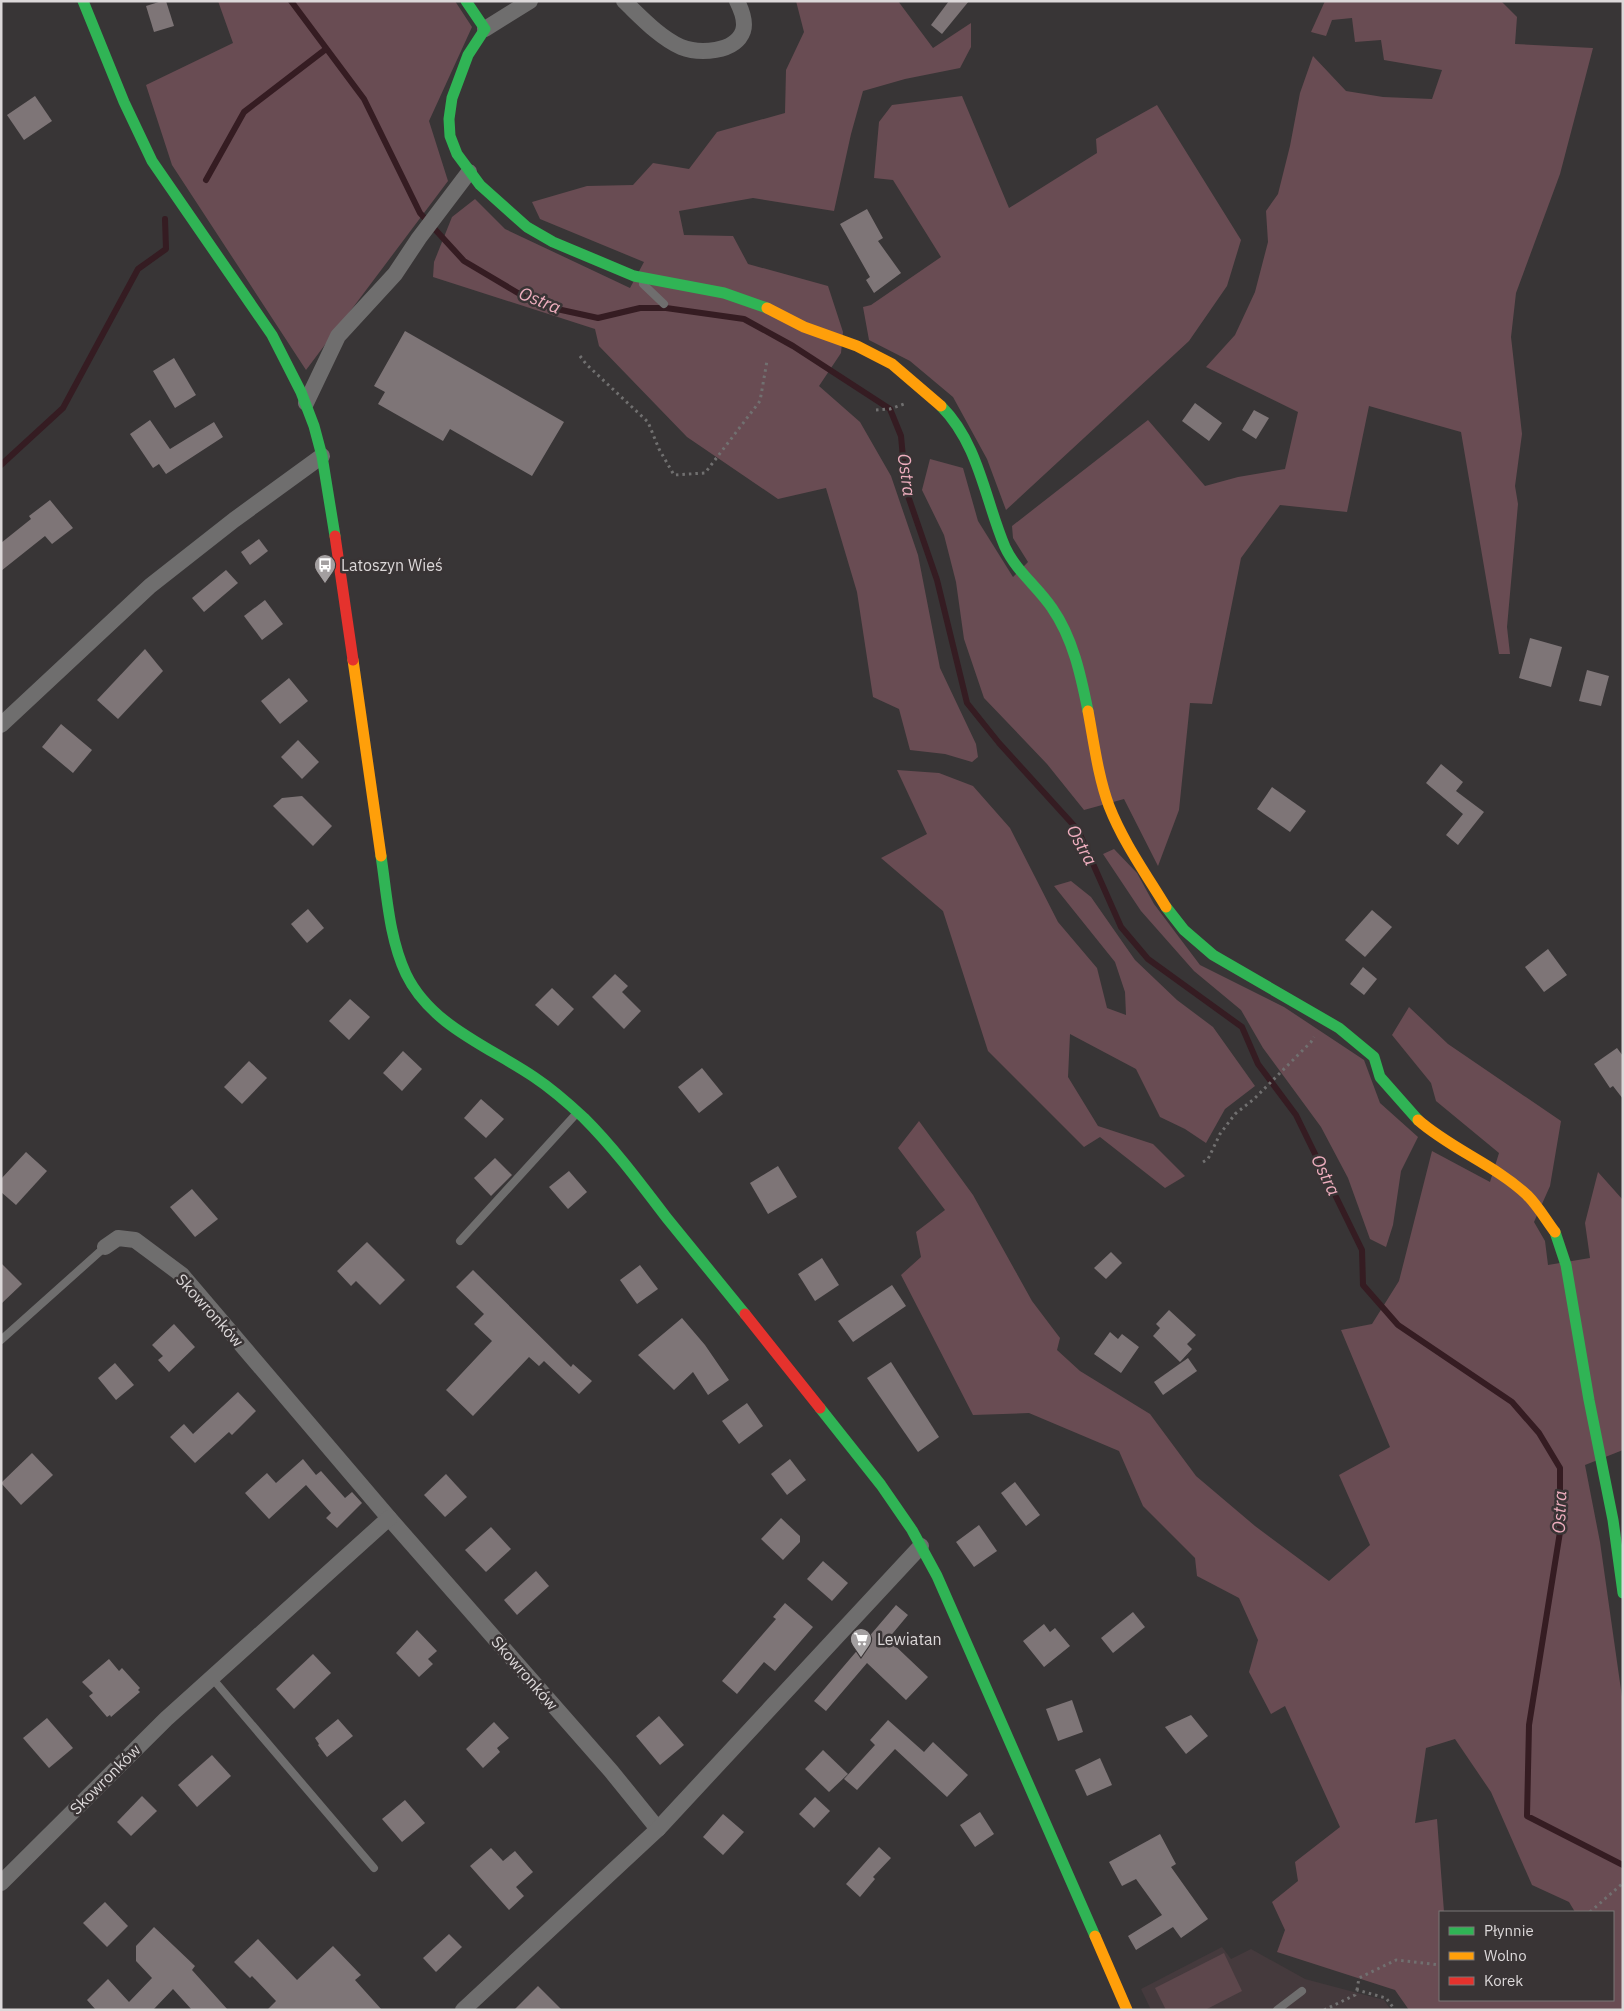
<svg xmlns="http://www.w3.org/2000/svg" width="1624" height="2011" viewBox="0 0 1624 2011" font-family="'IBM Plex Sans',sans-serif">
  <rect width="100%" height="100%" fill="#383536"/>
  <!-- built -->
  <polygon fill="#453a3d" points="1222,1947 1231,1959 1251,1949 1305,1979 1384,2000 1391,2010 1151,2010 1141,1989"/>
  <!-- green -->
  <polygon fill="#5d474c" points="1224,1953 1242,1991 1205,2010 1166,2010 1155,1988"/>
  <!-- forest -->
  <g fill="#694c53" fill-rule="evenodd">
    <polygon points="218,1 455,1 472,27 429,121 448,181 306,370 172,165 146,85 233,43"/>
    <polygon points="796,1 898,1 933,48 971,23 971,47 960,68 905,79 863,91 851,134 834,211 753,198 679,211 684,235 733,236 748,264 828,286 843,332 841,353 819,386 860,422 891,476 918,555 940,668 976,744 978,757 972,762 945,754 910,750 899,709 873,697 857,592 826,488 778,499 687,437 599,346 595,329 433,277 434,262 452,217 475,199 505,229 630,288 644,262 540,219 532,202 587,186 633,185 653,163 689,169 717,132 785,113 786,70 804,32"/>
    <polygon points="1325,1 1501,1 1517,17 1515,44 1593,48 1560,174 1516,293 1511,337 1522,434 1515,486 1518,504 1507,627 1510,654 1499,654 1461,432 1369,406 1347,512 1280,505 1241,558 1212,704 1190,703 1179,810 1158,866 1124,799 1084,810 1047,764 984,698 964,639 956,582 944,535 922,490 930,459 963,468 978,521 1013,577 1028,562 1013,538 1012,526 1148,420 1205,486 1238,477 1285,469 1298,412 1206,367 1235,335 1255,292 1268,242 1266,211 1278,194 1290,146 1300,93 1313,56 1346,91 1383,97 1432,99 1442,70 1384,60 1381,40 1355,42 1352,18 1332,20 1326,36 1311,32"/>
    <polygon points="962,96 1009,208 1097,153 1096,139 1157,105 1241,240 1227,286 1189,341 1006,510 987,459 953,397 910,361 869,340 863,307 871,305 941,257 893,180 874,178 879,122 892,105"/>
    <polygon points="897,770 939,773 973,786 1010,828 1058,922 1097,968 1107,1008 1126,1015 1125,992 1115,962 1054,886 1071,881 1091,897 1135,960 1177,1000 1213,1027 1255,1086 1225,1109 1206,1143 1185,1129 1160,1117 1136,1069 1070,1034 1068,1077 1098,1126 1153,1144 1185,1176 1165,1188 1100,1137 1084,1147 988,1051 943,911 881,858 927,834"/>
    <polygon points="1114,849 1137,873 1154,904 1200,965 1284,1007 1364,1060 1380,1103 1418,1137 1401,1171 1393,1225 1386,1247 1370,1239 1348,1178 1321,1127 1263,1048 1241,1010 1194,971 1141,911 1103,854"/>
    <path d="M1409,1007L1448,1044L1561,1121L1550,1186L1534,1222L1545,1241L1548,1265L1590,1258L1585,1223L1598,1172L1623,1200V1450L1585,1465L1600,1542L1623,1704V2010H1409L1395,1990L1277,1952L1285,1930L1272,1902L1298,1881L1295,1862L1340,1827L1285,1706L1271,1714L1249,1672L1258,1640L1239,1598L1197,1576L1195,1558L1143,1506L1119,1451L1029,1413L973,1415L901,1275L921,1257L916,1232L945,1210L898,1148L919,1121L973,1195L1032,1301L1060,1338L1057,1350L1080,1371L1150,1414L1196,1476L1255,1526L1329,1581L1370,1545L1339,1475L1390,1447L1341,1330L1372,1324L1399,1281L1432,1151L1490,1182L1499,1153L1436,1101L1431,1083L1392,1035ZM1455,1739L1491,1792L1532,1885L1569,1902L1575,1912H1613V2000H1440V1912H1444L1437,1819L1415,1823L1426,1748Z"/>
  </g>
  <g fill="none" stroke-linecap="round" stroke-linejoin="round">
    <!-- stream -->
    <g stroke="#351c22" stroke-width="6">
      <polyline points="291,1 364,99 420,213 464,261 528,299 557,309 598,318 640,308 666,308 744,319 793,346 890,409 901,436 906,490 937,580 967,703 999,743 1078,830 1121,927 1148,959 1242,1027 1258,1064 1296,1115 1362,1250 1363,1285 1398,1325 1512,1402 1539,1433 1560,1468 1560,1532 1529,1725 1527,1816 1623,1865"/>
      <polyline points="206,180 244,112 326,49"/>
      <polyline points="1,465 63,408 138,269 166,249 165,219"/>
    </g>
  </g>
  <!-- building -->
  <g fill="#7e7577">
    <polygon points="162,1 166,1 174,26 154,32 146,6"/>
    <polygon points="949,1 969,1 942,34 931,25"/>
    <polygon points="35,96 52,121 24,140 7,115"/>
    <polygon points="867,209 883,238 878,241 901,273 874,293 866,280 870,277 840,224"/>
    <polygon points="405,331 564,422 532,476 450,429 443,441 378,404 385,392 374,386"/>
    <polygon points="174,358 196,395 175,408 153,371"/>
    <polygon points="1195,403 1222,423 1209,441 1182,421"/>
    <polygon points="1254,410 1269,418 1256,439 1242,430"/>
    <polygon points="150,420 170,449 214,422 223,437 166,474 159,464 153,468 130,434"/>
    <polygon points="50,500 73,528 52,544 45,536 1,571 1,543 31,519 29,516"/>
    <polygon points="259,539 268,551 250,565 241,552"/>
    <polygon points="226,570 238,583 204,612 192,598"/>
    <polygon points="265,600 283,624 262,640 244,616"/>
    <polygon points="1530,638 1562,647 1551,687 1519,678"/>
    <polygon points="145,649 163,671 118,719 97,700"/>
    <polygon points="1587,670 1609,676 1601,706 1579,701"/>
    <polygon points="289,678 308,701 280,724 261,701"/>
    <polygon points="61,724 92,750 73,773 42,747"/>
    <polygon points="298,740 319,762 302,779 281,757"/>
    <polygon points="1441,764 1463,782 1456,791 1484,812 1458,845 1446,835 1463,814 1426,783"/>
    <polygon points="1272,787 1306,811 1290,832 1257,809"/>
    <polygon points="302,796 332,826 313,846 273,806 282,798"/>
    <polygon points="308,909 324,928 307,943 291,924"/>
    <polygon points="1372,910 1392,927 1365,957 1345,940"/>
    <polygon points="1548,949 1567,975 1544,992 1525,967"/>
    <polygon points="1363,967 1377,979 1364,995 1350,984"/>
    <polygon points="615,974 628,986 622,992 641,1011 624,1029 592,997"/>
    <polygon points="552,988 574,1009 558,1026 535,1005"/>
    <polygon points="350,999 370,1017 349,1040 329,1021"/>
    <polygon points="1617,1048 1623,1056 1623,1099 1613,1086 1610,1088 1594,1064"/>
    <polygon points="403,1051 422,1069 402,1091 383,1073"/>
    <polygon points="249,1061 267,1078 242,1104 224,1087"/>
    <polygon points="702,1068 723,1094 699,1113 678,1087"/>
    <polygon points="481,1099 504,1119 486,1138 464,1118"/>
    <polygon points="26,1152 47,1171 16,1205 1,1192 1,1179"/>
    <polygon points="495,1158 512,1175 491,1196 474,1178"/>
    <polygon points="778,1166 797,1197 768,1214 750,1183"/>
    <polygon points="569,1171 587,1192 568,1209 549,1187"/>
    <polygon points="192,1189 218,1219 195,1237 170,1207"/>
    <polygon points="367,1242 405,1280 380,1305 356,1281 351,1286 337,1271"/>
    <polygon points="1111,1252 1122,1263 1106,1279 1094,1268"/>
    <polygon points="822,1258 839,1285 815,1301 798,1274"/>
    <polygon points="1,1263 22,1284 1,1304"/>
    <polygon points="640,1265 658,1289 637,1304 620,1280"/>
    <polygon points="473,1270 571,1367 573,1364 592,1381 579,1394 544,1361 539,1366 529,1357 473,1416 446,1390 492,1341 474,1324 484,1314 456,1287"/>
    <polygon points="892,1285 906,1306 853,1342 838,1321"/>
    <polygon points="1169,1310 1196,1335 1187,1344 1192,1349 1180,1362 1153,1336 1160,1328 1156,1324"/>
    <polygon points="682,1318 705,1345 729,1380 708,1395 693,1372 674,1390 638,1355"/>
    <polygon points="174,1324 195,1347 169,1372 158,1360 163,1356 152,1345"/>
    <polygon points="1110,1332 1118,1339 1122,1334 1139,1347 1121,1373 1094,1354"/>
    <polygon points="1188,1358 1197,1371 1163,1395 1154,1382"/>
    <polygon points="891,1362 939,1437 918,1452 867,1378"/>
    <polygon points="115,1363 134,1385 116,1400 98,1378"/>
    <polygon points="238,1392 256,1411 232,1435 229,1432 195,1463 170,1437 184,1424 193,1434"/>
    <polygon points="747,1403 763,1426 739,1444 722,1421"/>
    <polygon points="32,1453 53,1475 21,1505 1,1483"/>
    <polygon points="303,1459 316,1475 321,1471 345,1498 352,1492 362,1503 337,1528 326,1518 331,1513 306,1485 269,1519 245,1493 267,1473 276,1483"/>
    <polygon points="790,1459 806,1480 787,1495 771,1474"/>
    <polygon points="446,1474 467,1497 445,1517 424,1495"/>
    <polygon points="1015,1482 1040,1515 1026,1526 1001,1493"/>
    <polygon points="781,1518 800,1536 800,1542 783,1560 761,1539"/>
    <polygon points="979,1525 997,1551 974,1567 956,1542"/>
    <polygon points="491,1527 511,1549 486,1572 465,1550"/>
    <polygon points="823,1561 848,1583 832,1601 807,1579"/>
    <polygon points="536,1571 549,1586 517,1615 504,1600"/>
    <polygon points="785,1603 813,1627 775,1671 764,1662 737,1694 722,1681 776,1619 773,1617"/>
    <polygon points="896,1605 908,1615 888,1639 928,1677 906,1700 867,1663 826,1711 814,1701"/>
    <polygon points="1133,1612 1145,1627 1113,1653 1101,1638"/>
    <polygon points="1044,1624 1050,1632 1055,1628 1070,1646 1044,1667 1023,1641"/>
    <polygon points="417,1630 437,1651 428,1659 433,1664 419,1677 396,1653"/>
    <polygon points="313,1654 331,1673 294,1709 276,1689"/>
    <polygon points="109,1659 119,1671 122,1668 140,1688 138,1690 140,1692 111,1717 110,1715 107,1717 89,1696 93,1693 82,1682"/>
    <polygon points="1072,1700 1083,1732 1058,1741 1046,1709"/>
    <polygon points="1191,1715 1208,1736 1186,1754 1165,1727"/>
    <polygon points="659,1716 684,1745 660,1765 636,1736"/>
    <polygon points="47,1718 73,1748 49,1768 23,1738"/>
    <polygon points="338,1719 353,1736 327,1757 318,1745 319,1744 315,1738"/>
    <polygon points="888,1720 924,1752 933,1742 968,1775 947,1797 895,1749 857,1790 844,1779 875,1745 870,1740"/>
    <polygon points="494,1722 509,1738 497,1748 500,1752 483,1768 466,1749"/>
    <polygon points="823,1750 848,1774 829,1792 805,1769"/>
    <polygon points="212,1755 231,1776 197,1807 178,1785"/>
    <polygon points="1100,1758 1112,1785 1087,1796 1075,1770"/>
    <polygon points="142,1796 157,1811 131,1836 117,1822"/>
    <polygon points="815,1797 830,1811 814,1828 799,1814"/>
    <polygon points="405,1800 425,1823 402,1842 382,1819"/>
    <polygon points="980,1812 994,1834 975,1847 960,1825"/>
    <polygon points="723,1814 744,1832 723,1855 703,1837"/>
    <polygon points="1160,1834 1176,1864 1171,1867 1208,1919 1181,1938 1173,1927 1136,1950 1128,1936 1162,1915 1136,1879 1122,1886 1109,1862"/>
    <polygon points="879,1847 891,1858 873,1877 875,1879 860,1897 846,1884"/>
    <polygon points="491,1848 503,1861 515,1851 533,1872 516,1887 524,1896 509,1910 470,1866"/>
    <polygon points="105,1902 128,1926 107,1947 83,1923"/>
    <polygon points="154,1927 195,1966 192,1970 228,2010 192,2010 173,1989 153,2010 96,2010 87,2000 108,1979 129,2002 152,1978 136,1961 136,1946"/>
    <polygon points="449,1934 462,1947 436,1972 423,1958"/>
    <polygon points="258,1939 297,1980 333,1946 361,1975 355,1980 382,2010 267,2010 276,2001 252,1976 250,1978 234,1962"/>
    <polygon points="538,1986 562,2010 514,2010"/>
  </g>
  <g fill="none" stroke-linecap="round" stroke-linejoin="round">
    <!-- path -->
    <g stroke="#717070" stroke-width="3" stroke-dasharray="2.5 4" stroke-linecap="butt">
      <polyline points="580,356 586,364 648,422 659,449 674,475 705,473 760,401 767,361"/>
      <polyline points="876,410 890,409 907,403"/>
      <polyline points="1203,1162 1208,1159 1220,1134 1235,1114 1254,1099 1311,1042 1314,1037"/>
      <polyline points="1590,1912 1623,1883"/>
      <polyline points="1357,1990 1359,1978 1396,1960 1440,1965"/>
      <polyline points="1324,2010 1355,1995 1357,1990 1386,1998 1395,2010"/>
    </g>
    <!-- lane -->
    <g stroke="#6f6e6e" stroke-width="8">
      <polyline points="643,284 664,304"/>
      <polyline points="460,1241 576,1114"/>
      <polyline points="1,1340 105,1247"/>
      <polyline points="212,1678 374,1868"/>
      <polyline points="1277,2010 1302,1991"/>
    </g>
    <!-- street -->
    <g stroke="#6f6e6e" stroke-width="16">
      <path d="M624,1C641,17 659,37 681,47C699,54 735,53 743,31C746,22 741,9 737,1"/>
      <polyline points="485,29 530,1"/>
      <polyline points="306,403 338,336 395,274 419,238 469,172"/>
      <polyline points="1,725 150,586 234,520 322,456"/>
      <polyline points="105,1247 118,1238 135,1240 182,1275 389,1518 611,1771 658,1829"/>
      <polyline points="1,1883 166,1719 389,1518"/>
      <polyline points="463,2010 658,1829 921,1546"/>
    </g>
    <!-- fast -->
    <g stroke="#30b455" stroke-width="11">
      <polyline points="83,1 124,102 152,161 272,335 301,392 314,426 322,456 335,536"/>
      <polyline points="466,1 485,29 468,55 452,98 449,119 450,136 457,154 480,185 527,227 553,242 634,276 724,293 767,308"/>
      <path d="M941,406C979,444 985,500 1005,547C1016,571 1038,587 1052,608C1073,638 1081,676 1088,711"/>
      <path d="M381,856C387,895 389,938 406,974C431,1026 490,1047 534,1077C552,1089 568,1103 584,1118C614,1148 640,1183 666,1217C692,1249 719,1282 745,1314"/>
      <polyline points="1166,907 1184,930 1213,955 1339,1028 1374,1057 1380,1077 1418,1120"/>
      <polyline points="1555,1232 1566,1265 1589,1400 1613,1520 1623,1593"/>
      <polyline points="820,1408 881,1485 912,1530 937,1576 1095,1936"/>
    </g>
    <!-- slow -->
    <g stroke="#ff9f0a" stroke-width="11">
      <polyline points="767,308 804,327 857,346 892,364 941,406"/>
      <polyline points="353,660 381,856"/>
      <path d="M1088,711C1094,743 1098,776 1109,806C1123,842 1146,874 1166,907"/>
      <path d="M1418,1120C1451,1149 1495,1165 1527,1195C1538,1206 1546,1220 1555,1232"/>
      <polyline points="1095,1936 1127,2010"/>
    </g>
    <!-- jam -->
    <g stroke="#e5322d" stroke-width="11">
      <polyline points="335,536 353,660"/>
      <polyline points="745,1314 820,1408"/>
    </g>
  </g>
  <!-- icons -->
  <defs>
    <g id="bus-pin" transform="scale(1.125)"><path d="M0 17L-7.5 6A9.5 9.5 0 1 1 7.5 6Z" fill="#a39fa0" stroke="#393435"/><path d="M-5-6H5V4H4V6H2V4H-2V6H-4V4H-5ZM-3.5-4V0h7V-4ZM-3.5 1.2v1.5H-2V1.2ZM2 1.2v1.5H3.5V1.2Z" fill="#fff"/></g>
    <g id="supermarket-pin" transform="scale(1.125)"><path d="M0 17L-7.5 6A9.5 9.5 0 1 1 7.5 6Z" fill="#a39fa0" stroke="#393435"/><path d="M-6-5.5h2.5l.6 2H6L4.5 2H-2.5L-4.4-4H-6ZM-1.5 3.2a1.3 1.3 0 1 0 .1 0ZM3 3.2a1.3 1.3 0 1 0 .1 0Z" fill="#fff"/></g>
  </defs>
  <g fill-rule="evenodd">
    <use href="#bus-pin" x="325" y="565"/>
    <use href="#supermarket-pin" x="861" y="1639"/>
  </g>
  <g text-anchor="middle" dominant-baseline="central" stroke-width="5" stroke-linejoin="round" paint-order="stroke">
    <!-- poi labels -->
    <g font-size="16" fill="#dcd8d9" stroke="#393435" text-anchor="start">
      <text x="341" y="565">Latoszyn Wieś</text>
      <text x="877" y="1639">Lewiatan</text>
    </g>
    <!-- street labels -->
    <g font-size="16" fill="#dcd8d9" stroke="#393435">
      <text transform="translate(210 1310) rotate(48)">Skowronków</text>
      <text transform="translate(525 1673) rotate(49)">Skowronków</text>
      <text transform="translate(105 1779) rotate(-45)">Skowronków</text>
    </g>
    <!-- water labels -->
    <g font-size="18" font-style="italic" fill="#eeaebe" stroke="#393435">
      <text transform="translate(540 300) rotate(22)">Ostra</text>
      <text transform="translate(907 475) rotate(82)">Ostra</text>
      <text transform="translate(1082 845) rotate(61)">Ostra</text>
      <text transform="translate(1326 1175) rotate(64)">Ostra</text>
      <text transform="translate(1559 1512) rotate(-88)">Ostra</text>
    </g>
  </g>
  <!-- border -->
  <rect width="1624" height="2011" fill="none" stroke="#dcd8d9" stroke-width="5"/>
  <!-- legend -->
  <rect x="1439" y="1911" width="175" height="90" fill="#393435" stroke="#7a7677"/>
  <rect x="1449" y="1927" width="25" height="8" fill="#30b455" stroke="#7a7677"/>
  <text x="1484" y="1936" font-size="15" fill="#dcd8d9">Płynnie</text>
  <rect x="1449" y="1952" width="25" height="8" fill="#ff9f0a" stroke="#7a7677"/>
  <text x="1484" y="1961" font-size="15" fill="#dcd8d9">Wolno</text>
  <rect x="1449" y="1977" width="25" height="8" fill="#e5322d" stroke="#7a7677"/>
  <text x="1484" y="1986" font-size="15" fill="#dcd8d9">Korek</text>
</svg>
